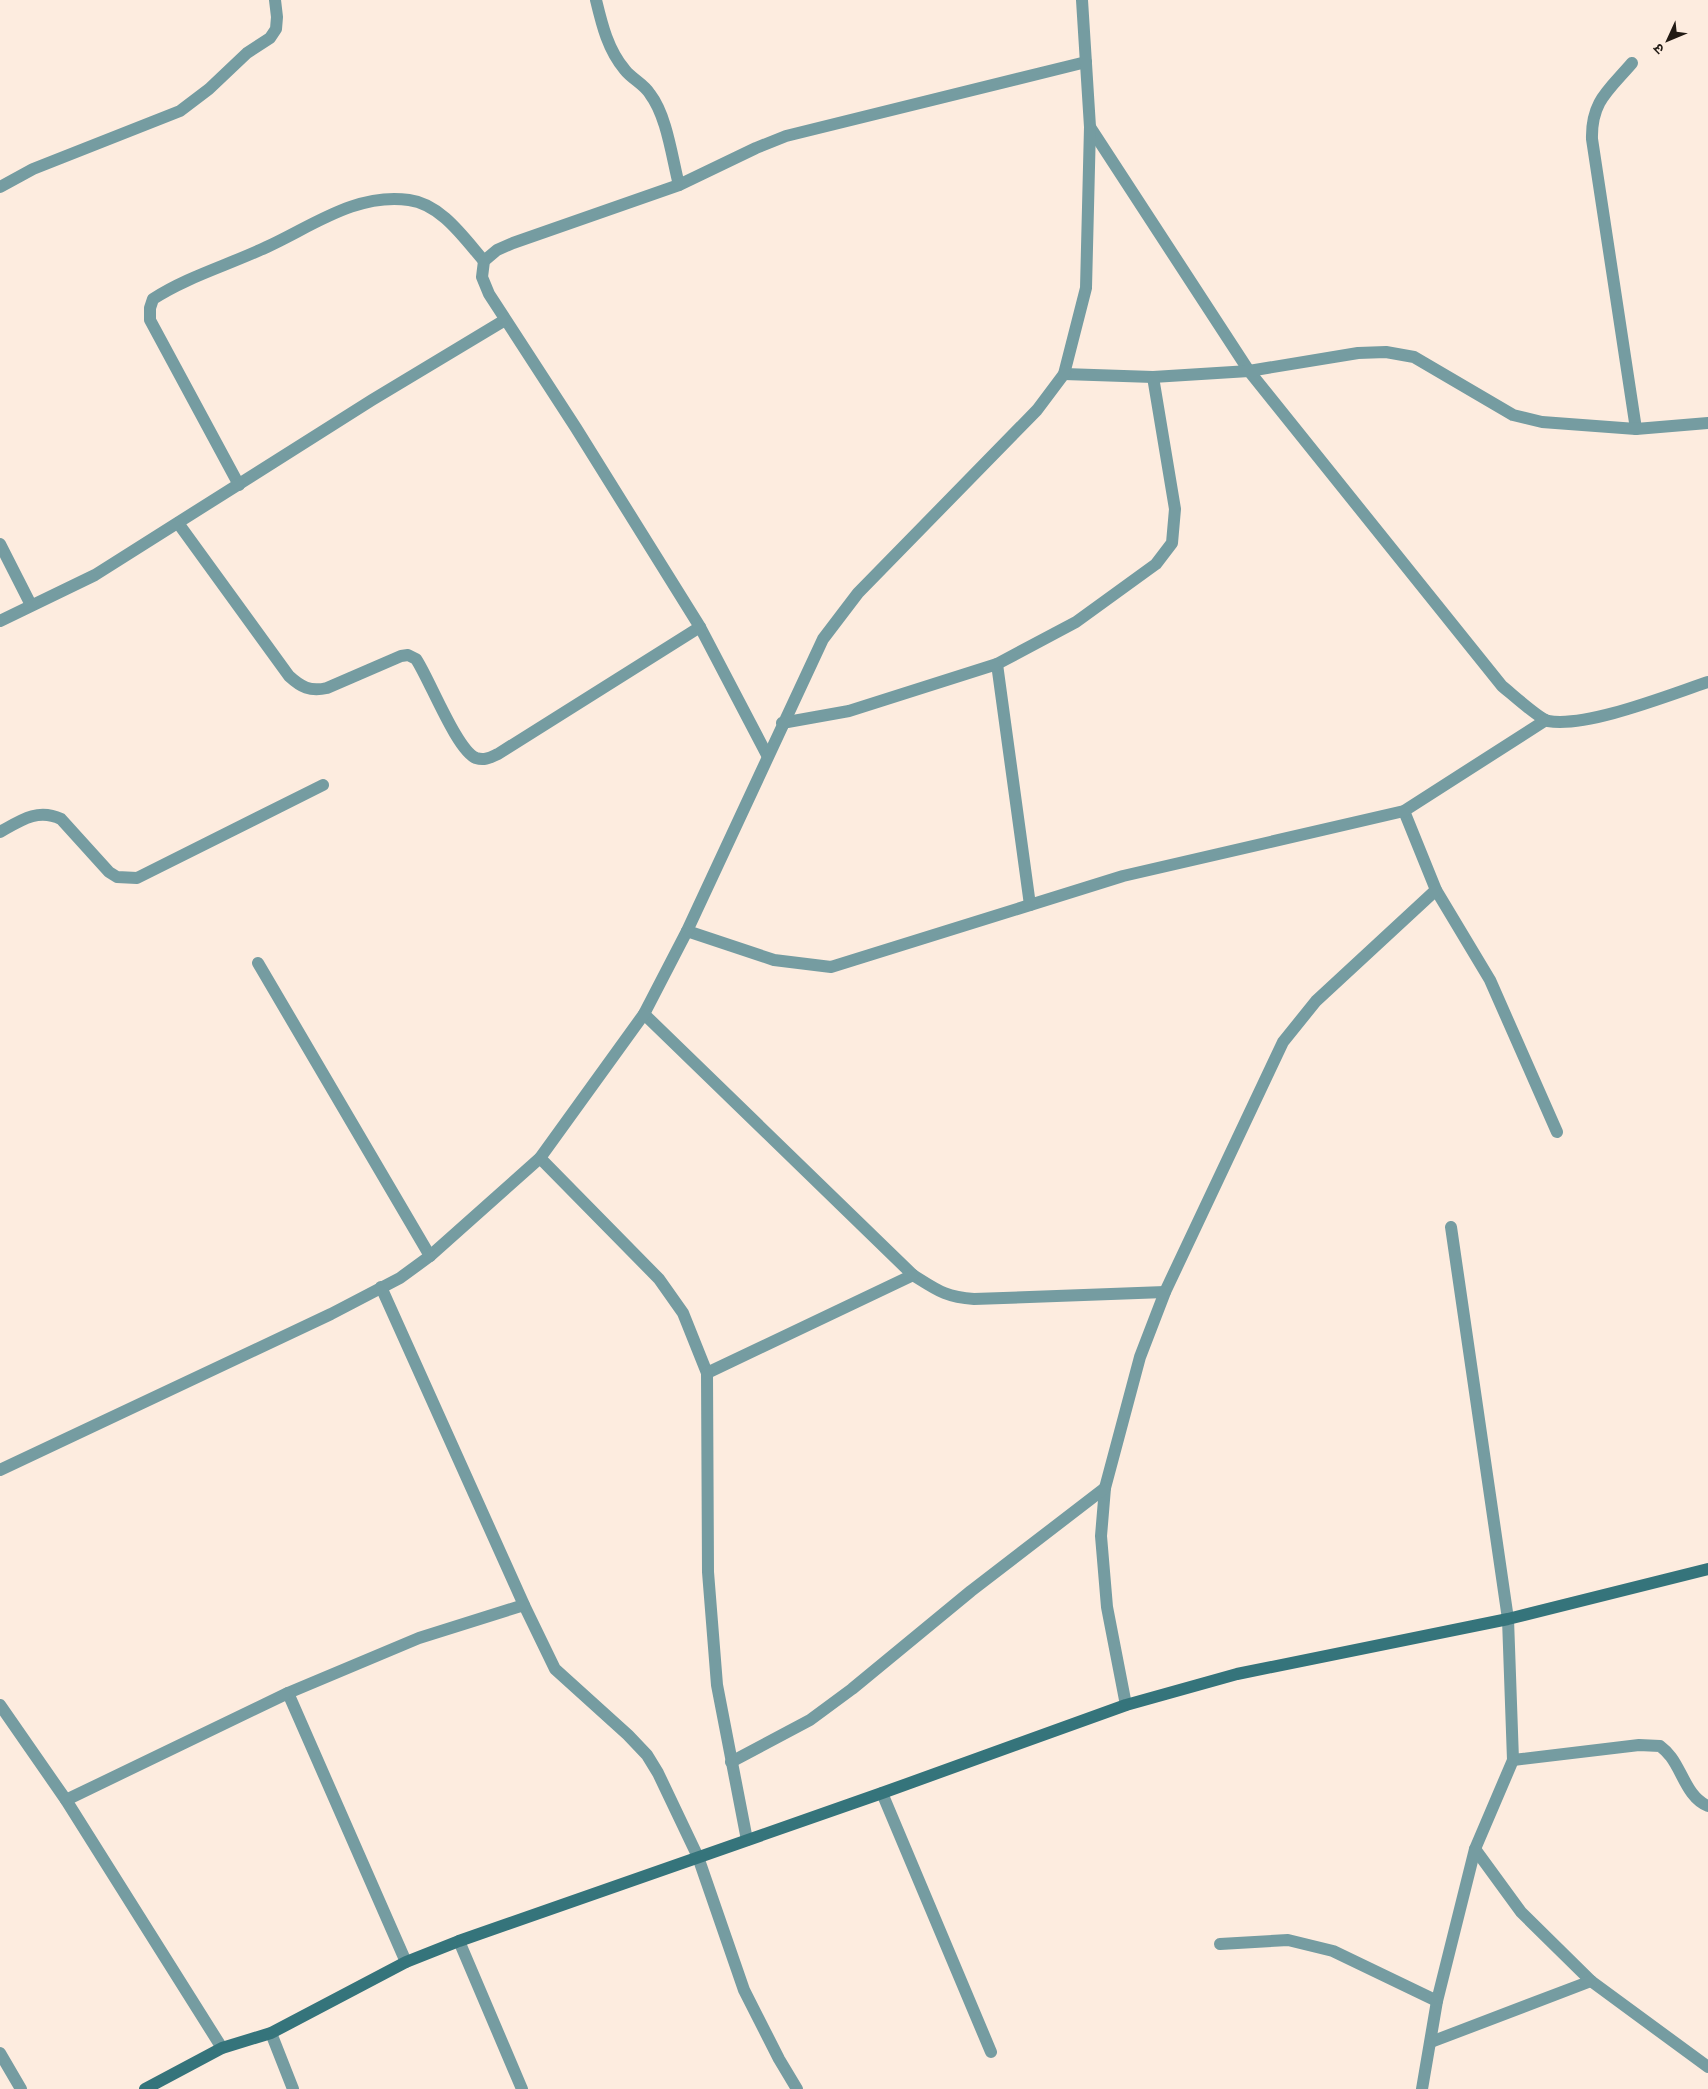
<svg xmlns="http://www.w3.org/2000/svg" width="1708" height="2089" viewBox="0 0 1708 2089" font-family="'Open Sans','Noto Sans Devanagari',sans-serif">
  <rect width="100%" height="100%" fill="#fdecdf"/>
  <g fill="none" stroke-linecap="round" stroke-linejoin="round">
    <!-- street -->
    <g stroke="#759ca1" stroke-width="12">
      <path d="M596,0C602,25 608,50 625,70C632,79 644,84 650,94C667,116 672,158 679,185"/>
      <path d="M1632,63C1609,90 1591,101 1592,139L1636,429"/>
      <path d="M1090,127L1249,371L1502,686C1512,694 1538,718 1548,721C1587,728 1669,695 1708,682"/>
      <polyline points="0,187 33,169 180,111 209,89 247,53 270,38 276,29 277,17 275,0"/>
      <polyline points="1064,374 1153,377 1249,371 1358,353 1386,352 1414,357 1513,415 1542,422 1636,429 1708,423"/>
      <path d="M239,485L150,320V308L153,299C185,278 225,266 260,250C307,230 354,192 409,200C441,204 464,238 484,261"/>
      <path d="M178,523L289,676C301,687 310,692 327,688L401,656L408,655L416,659C429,678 457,751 476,758C485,761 491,757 498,754L700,627"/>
      <polyline points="0,544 31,605"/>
      <polyline points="0,621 95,575 372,400 505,320"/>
      <polyline points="997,664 1030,905"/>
      <polyline points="782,723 849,711 997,664 1076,622 1156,564 1172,543 1175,509 1153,377"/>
      <polyline points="767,755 700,627 576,428 489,294 482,277 484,261 497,250 513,243 679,185 756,148 786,136 1086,62"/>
      <polyline points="1404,811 1436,890 1490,980 1557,1132"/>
      <path d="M0,832C21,820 38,808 61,819L109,872L117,877L137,878L323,785"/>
      <polyline points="687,931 774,960 831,967 1123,876 1404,811 1546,720"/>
      <polyline points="258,963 430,1256"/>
      <path d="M644,1014L913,1275C937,1290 945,1297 974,1299L1165,1292"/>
      <polyline points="540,1158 659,1279 683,1313 707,1373 708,1572 717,1685 747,1840"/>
      <polyline points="381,1287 524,1605 555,1669 628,1735 647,1755 658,1773 698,1857 744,1990 779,2059 797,2089"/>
      <polyline points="707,1373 913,1275"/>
      <polyline points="0,1470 331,1314 400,1278 430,1256 540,1158 644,1014 687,931 823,639 858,593 1037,410 1064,374 1086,288 1090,127 1082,0"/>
      <polyline points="288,1693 406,1962"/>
      <polyline points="0,1705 66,1800 222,2048"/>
      <polyline points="1126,1705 1107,1607 1101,1536 1105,1488 1140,1357 1165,1292 1283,1042 1316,1001 1436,890"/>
      <path d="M1513,1760L1639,1745L1660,1746C1664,1749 1668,1753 1671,1757C1683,1773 1688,1798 1708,1806"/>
      <polyline points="731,1762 810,1720 852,1689 971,1591 1105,1488"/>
      <polyline points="882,1793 991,2052"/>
      <polyline points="66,1800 288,1693 419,1638 524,1605"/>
      <polyline points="1475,1849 1521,1912 1591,1981 1708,2067"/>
      <polyline points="459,1941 522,2089"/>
      <polyline points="1220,1944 1288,1940 1333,1951 1437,2001"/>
      <polyline points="271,2033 293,2089"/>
      <polyline points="1431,2042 1591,1981"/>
      <polyline points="0,2053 21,2089"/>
      <polyline points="1422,2089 1437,2001 1475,1849 1513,1760 1508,1619 1451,1227"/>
    </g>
    <!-- secondary -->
    <polyline stroke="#35747b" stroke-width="12" points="145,2089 222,2048 271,2033 406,1962 459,1941 882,1793 1126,1705 1237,1674 1508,1619 1708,1569"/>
  </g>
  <!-- north arrow -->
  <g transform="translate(1668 40) rotate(226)" stroke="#fdecdf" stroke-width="4" paint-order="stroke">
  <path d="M0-4L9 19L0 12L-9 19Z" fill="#211a14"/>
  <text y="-8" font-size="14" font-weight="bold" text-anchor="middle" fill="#211a14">उ</text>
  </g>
</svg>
